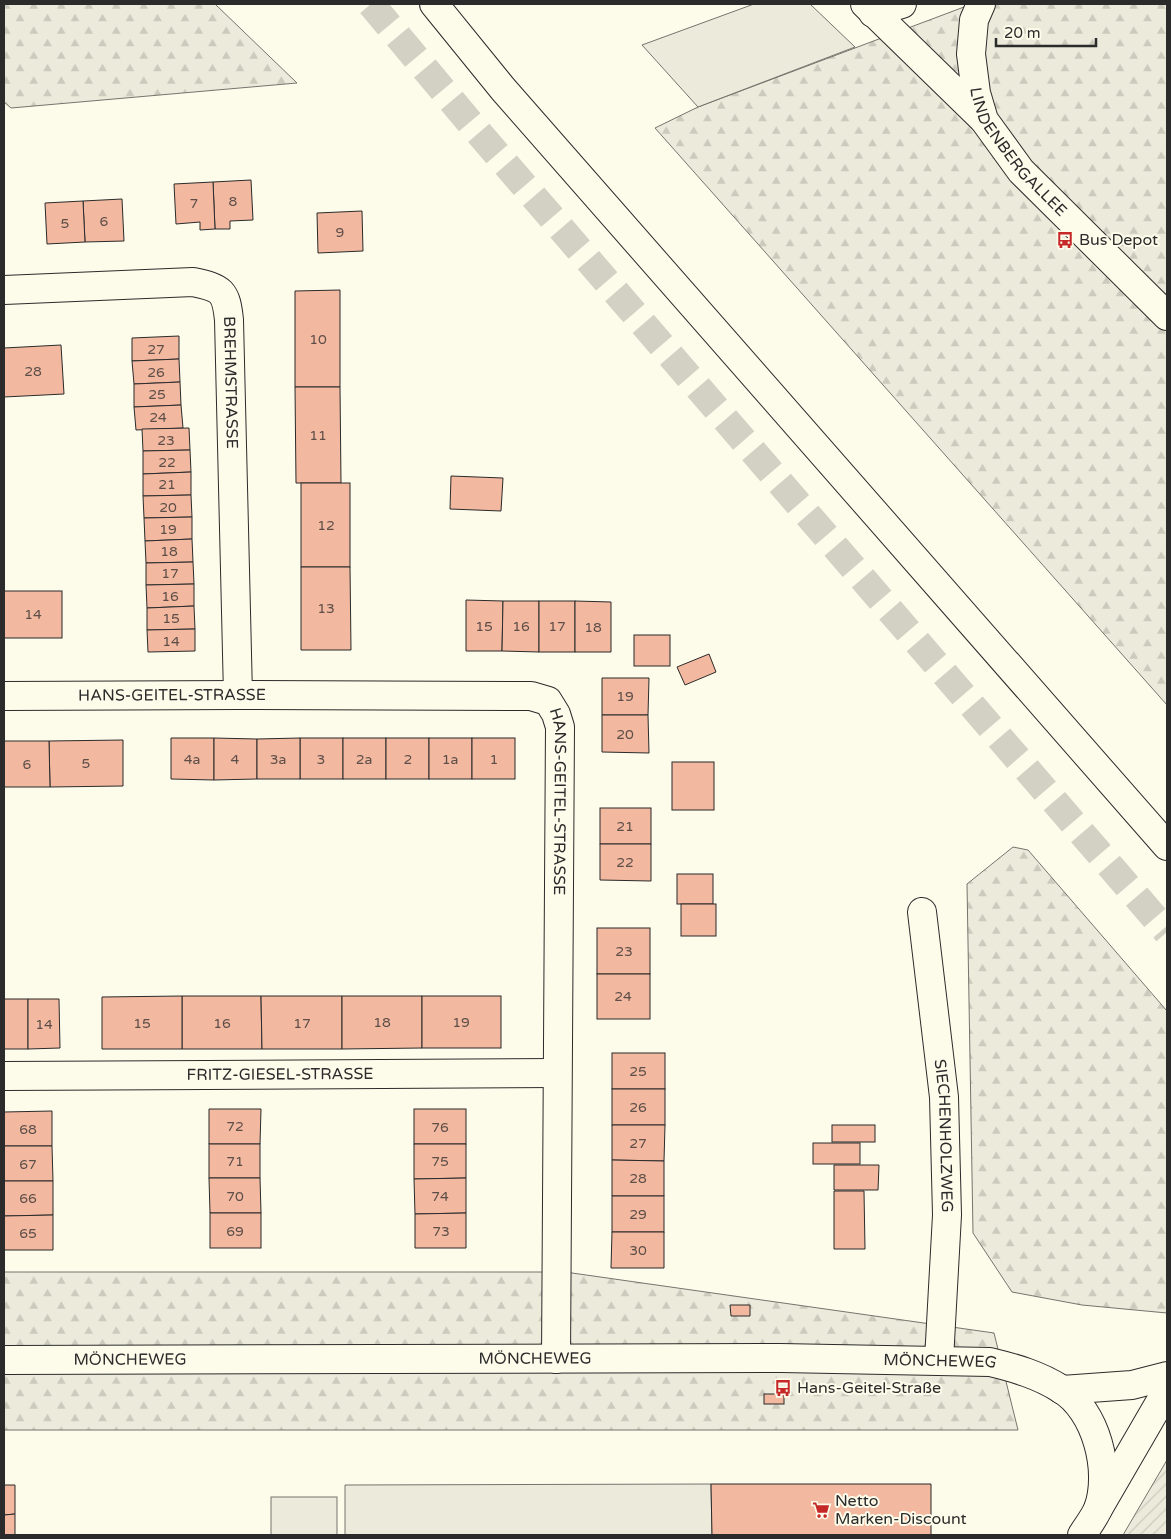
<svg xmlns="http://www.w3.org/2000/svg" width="1171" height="1539" viewBox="0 0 1171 1539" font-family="'Varela Round',sans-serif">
  <defs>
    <pattern id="forest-firs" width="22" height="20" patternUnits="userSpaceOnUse" patternTransform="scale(1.25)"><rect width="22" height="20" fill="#ecebdb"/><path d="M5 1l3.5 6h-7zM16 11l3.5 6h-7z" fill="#cbcabc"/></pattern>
    <pattern id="garden-furrows" width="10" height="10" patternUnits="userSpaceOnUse" patternTransform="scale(1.25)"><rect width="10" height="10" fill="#ecebdb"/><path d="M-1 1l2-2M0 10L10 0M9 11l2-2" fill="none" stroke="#cbcabc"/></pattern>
  </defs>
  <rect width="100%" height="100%" fill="#fdfbea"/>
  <!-- forest -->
  <g fill="url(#forest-firs)" stroke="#74746e">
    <polygon points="4,4 215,4 297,83 11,108 4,102"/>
    <polygon points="972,4 1167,4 1167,705 655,128 698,107"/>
    <polygon points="1013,847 1028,850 1167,1011 1167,1313 1082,1305 1012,1292 973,1233 967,884"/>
    <polygon points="4,1272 565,1272 994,1333 1018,1430 4,1430"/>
  </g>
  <!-- garden -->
  <polygon fill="url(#garden-furrows)" stroke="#74746e" points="1167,1460 1167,1535 1123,1535"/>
  <!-- parking -->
  <g fill="#eceadb" stroke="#74746e">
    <polygon points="754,4 810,4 855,47 698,107 642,45"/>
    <polygon points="711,1484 712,1535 345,1535 345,1485"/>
    <rect x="271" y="1497" width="66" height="38"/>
  </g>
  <!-- building -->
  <g fill="#f2b8a0" stroke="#2b2b2b">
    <polygon points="251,180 253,220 230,221 230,229 215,229 213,182"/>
    <polygon points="213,182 215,229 200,230 200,222 176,224 174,184"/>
    <polygon points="122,199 124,241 85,242 83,201"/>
    <polygon points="83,201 85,242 47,244 45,203"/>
    <polygon points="362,211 363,251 318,253 317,213"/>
    <polygon points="340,290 340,387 295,387 295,291"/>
    <polygon points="179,336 179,359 132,361 132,338"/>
    <polygon points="61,345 64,394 4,397 4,348"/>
    <polygon points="179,359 180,382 134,384 132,361"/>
    <polygon points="180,382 181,405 134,407 134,384"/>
    <polygon points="295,387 340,387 341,483 296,483"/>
    <polygon points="181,405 183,428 136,430 134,407"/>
    <polygon points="189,428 190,450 143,451 142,429"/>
    <polygon points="190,450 191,472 143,474 143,451"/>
    <polygon points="191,472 191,495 143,496 143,474"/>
    <polygon points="451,476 503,478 501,511 450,509"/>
    <rect x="301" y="483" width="49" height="84"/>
    <polygon points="191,495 192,517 144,518 143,496"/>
    <polygon points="192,517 192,539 145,541 144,518"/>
    <polygon points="192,539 193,562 146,563 145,541"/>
    <polygon points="193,562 194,584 146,585 146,563"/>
    <polygon points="301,567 350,567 351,650 301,650"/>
    <polygon points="194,584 194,606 147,608 146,585"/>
    <rect x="4" y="591" width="58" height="47"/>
    <polygon points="466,600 503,601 502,651 466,651"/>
    <polygon points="503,601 539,601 539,652 502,651"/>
    <rect x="539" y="601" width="36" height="51"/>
    <polygon points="575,601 611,602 611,652 575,652"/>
    <polygon points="194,606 195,629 147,630 147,608"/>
    <polygon points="195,629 195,651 148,652 147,630"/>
    <rect x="634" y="635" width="36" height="31"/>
    <polygon points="709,654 716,672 685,685 677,667"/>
    <polygon points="602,678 649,678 648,715 602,715"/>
    <polygon points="602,715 648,715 649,753 602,752"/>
    <polygon points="171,738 214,738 214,780 171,779"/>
    <polygon points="214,738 257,739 257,779 214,780"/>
    <rect x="300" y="738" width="43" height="41"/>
    <polygon points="300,738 300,779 257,779 257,739"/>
    <rect x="343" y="738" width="43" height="41"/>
    <rect x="386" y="738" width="43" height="41"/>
    <rect x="429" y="738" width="43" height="41"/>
    <rect x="472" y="738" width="43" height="41"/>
    <polygon points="123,740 123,786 50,787 49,741"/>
    <polygon points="4,741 49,741 50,787 4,787"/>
    <rect x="672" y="762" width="42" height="48"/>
    <rect x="600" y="808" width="51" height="36"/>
    <polygon points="600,844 651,844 651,881 600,880"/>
    <rect x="677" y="874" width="36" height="30"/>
    <rect x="681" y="904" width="35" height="32"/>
    <rect x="597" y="928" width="53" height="46"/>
    <rect x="597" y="974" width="53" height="45"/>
    <polygon points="182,996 261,996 262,1049 182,1049"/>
    <polygon points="182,996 182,1049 102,1049 102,997"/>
    <polygon points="261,996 342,996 342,1049 262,1049"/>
    <polygon points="342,996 422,996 422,1048 342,1049"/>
    <rect x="422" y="996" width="79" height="52"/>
    <rect x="4" y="999" width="24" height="50"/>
    <polygon points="28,999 59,999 60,1048 28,1049"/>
    <rect x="612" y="1053" width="53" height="36"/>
    <rect x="612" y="1089" width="53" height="36"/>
    <polygon points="209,1109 261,1109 260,1144 209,1144"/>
    <rect x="414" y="1109" width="52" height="35"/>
    <polygon points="52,1111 52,1146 4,1146 4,1112"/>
    <polygon points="612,1125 665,1125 664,1161 612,1160"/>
    <rect x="832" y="1125" width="43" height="17"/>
    <rect x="813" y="1143" width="47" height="21"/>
    <rect x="209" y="1144" width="51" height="34"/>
    <polygon points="414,1144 466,1144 466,1178 414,1179"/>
    <polygon points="4,1146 52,1146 53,1181 4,1181"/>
    <polygon points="612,1160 664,1161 664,1196 612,1196"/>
    <polygon points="834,1165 879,1165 878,1190 834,1190"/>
    <polygon points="209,1178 260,1178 261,1213 210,1213"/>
    <polygon points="466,1178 466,1213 415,1214 414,1179"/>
    <polygon points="4,1181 53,1181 53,1215 4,1216"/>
    <polygon points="834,1191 864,1191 865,1249 834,1249"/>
    <rect x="612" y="1196" width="52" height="36"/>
    <rect x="210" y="1213" width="51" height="35"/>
    <polygon points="466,1213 466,1248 415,1248 415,1214"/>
    <polygon points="53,1215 53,1250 4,1250 4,1216"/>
    <polygon points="612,1232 664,1232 664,1268 611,1268"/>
    <polygon points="730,1305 750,1305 750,1316 731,1316"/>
    <rect x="764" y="1394" width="20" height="10"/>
    <polygon points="711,1484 931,1484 931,1535 712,1535"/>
    <polygon points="4,1485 15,1485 15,1514 4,1515"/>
    <polygon points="15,1514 15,1535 4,1535 4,1515"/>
  </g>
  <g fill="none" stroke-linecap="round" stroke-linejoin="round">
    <!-- highway-tunnel -->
    <polyline stroke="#d3d1c4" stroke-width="28" stroke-dasharray="28 14" stroke-linecap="butt" points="371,4 472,125 1167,932"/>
    <!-- minor casing -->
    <g stroke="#2b2b2b" stroke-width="30">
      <g id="minor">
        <polyline points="865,4 983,119"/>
        <path id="s1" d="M981,4L974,20L971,54L976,93L984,120L1021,171L1167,316"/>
        <polyline points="873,13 902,4"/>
        <path id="s2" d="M4,290L193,282C222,288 226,291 229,320L238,695"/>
        <path id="s3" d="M4,696L238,695L531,696L548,701L556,714L560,727L556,1359"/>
        <path id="s4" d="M922,912L944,1097L947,1215L939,1360"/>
        <path id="s5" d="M4,1076L557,1073"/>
        <polyline points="1062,1390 1132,1385 1167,1376"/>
        <polyline points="1098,1509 1167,1390"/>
      </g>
    </g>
    <!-- major casing -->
    <g stroke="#2b2b2b" stroke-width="30">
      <g id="major">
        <path id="s6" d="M4,1360L781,1358L990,1362C1015,1368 1039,1375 1061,1389C1096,1410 1112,1471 1098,1509C1094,1518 1087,1527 1082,1535"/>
      </g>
    </g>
    <!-- highway casing -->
    <g stroke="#2b2b2b" stroke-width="30">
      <polyline id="highway" points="434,4 503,89 1167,846"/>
    </g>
    <!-- minor -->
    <use href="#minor" stroke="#fdfbea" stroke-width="28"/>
    <!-- major -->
    <use href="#major" stroke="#fdfbea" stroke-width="28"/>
    <!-- highway -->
    <use href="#highway" stroke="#fdfbea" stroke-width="28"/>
  </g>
  <!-- icons -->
  <defs>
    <g id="bus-bare" transform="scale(1.35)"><path d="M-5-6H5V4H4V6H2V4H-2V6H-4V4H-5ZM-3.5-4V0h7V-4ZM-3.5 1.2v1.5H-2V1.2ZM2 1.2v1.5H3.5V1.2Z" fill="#c62828" stroke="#fdfbea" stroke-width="2.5" paint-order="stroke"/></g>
    <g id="supermarket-bare" transform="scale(1.35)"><path d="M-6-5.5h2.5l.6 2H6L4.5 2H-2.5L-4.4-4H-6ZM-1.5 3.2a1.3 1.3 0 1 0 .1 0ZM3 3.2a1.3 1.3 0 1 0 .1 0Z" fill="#c62828" stroke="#fdfbea" stroke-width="2.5" paint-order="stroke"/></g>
  </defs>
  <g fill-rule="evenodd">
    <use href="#bus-bare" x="1065" y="240"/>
    <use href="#bus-bare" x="783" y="1388"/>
    <use href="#supermarket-bare" x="821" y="1510"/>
  </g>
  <g text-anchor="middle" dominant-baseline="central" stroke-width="4" stroke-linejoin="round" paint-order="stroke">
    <!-- number labels -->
    <g font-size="14" fill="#5d4e48">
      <text x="233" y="201">8</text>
      <text x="194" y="203">7</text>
      <text x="104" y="221">6</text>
      <text x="65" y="223">5</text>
      <text x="340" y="232">9</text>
      <text x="318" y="339">10</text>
      <text x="156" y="349">27</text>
      <text x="33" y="371">28</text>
      <text x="156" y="372">26</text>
      <text x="157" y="394">25</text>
      <text x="158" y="417">24</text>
      <text x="318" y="435">11</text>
      <text x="166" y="440">23</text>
      <text x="167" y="462">22</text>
      <text x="167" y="484">21</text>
      <text x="168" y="507">20</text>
      <text x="326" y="525">12</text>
      <text x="168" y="529">19</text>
      <text x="169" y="551">18</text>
      <text x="170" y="573">17</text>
      <text x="170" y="596">16</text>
      <text x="326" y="608">13</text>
      <text x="33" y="614">14</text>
      <text x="171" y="618">15</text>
      <text x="484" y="626">15</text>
      <text x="521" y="626">16</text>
      <text x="557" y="626">17</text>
      <text x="593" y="627">18</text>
      <text x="171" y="641">14</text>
      <text x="625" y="696">19</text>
      <text x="625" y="734">20</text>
      <text x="192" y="759">4a</text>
      <text x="235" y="759">4</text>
      <text x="278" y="759">3a</text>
      <text x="321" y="759">3</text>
      <text x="364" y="759">2a</text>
      <text x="408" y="759">2</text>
      <text x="450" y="759">1a</text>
      <text x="494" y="759">1</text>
      <text x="86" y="763">5</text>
      <text x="27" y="764">6</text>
      <text x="625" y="826">21</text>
      <text x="625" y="862">22</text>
      <text x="624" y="951">23</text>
      <text x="623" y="996">24</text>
      <text x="382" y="1022">18</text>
      <text x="461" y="1022">19</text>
      <text x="142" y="1023">15</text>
      <text x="222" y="1023">16</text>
      <text x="302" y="1023">17</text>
      <text x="44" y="1024">14</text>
      <text x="638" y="1071">25</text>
      <text x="638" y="1107">26</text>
      <text x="235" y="1126">72</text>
      <text x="440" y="1127">76</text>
      <text x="28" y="1129">68</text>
      <text x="638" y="1143">27</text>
      <text x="235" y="1161">71</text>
      <text x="440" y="1161">75</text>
      <text x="28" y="1164">67</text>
      <text x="638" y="1178">28</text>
      <text x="235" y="1196">70</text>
      <text x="440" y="1196">74</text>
      <text x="28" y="1198">66</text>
      <text x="638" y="1214">29</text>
      <text x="235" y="1231">69</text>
      <text x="441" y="1231">73</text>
      <text x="28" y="1233">65</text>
      <text x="638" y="1250">30</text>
    </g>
    <!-- street labels -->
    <g font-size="16" fill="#2b2b2b" stroke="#fdfbea">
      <text stroke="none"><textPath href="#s1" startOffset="164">LINDENBERGALLEE</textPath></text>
      <text stroke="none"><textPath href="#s2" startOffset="311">BREHMSTRASSE</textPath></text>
      <text stroke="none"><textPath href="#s3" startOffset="168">HANS-GEITEL-STRASSE</textPath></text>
      <text stroke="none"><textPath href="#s3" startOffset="648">HANS-GEITEL-STRASSE</textPath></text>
      <text stroke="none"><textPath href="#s5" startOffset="276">FRITZ-GIESEL-STRASSE</textPath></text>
      <text stroke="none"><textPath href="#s4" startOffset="225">SIECHENHOLZWEG</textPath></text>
      <text stroke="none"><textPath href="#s6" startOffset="531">MÖNCHEWEG</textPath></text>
      <text stroke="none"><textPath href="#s6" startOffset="126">MÖNCHEWEG</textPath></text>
      <text stroke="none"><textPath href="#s6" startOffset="936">MÖNCHEWEG</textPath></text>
    </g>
    <!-- poi labels -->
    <g font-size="16" fill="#2b2b2b" stroke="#fdfbea" text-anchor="start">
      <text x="1079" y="240">Bus Depot</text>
      <text x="797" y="1388">Hans-Geitel-Straße</text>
      <text x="835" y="1501">Netto<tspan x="835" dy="18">Marken-Discount</tspan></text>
    </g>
  </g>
  <!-- border -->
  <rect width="1171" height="1539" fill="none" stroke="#2b2b2b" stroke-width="10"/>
  <!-- scale -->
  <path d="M996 38v8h100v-8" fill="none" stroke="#2b2b2b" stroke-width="2.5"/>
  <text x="1004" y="38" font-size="15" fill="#2b2b2b" stroke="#fdfbea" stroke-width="4" paint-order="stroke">20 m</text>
</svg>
